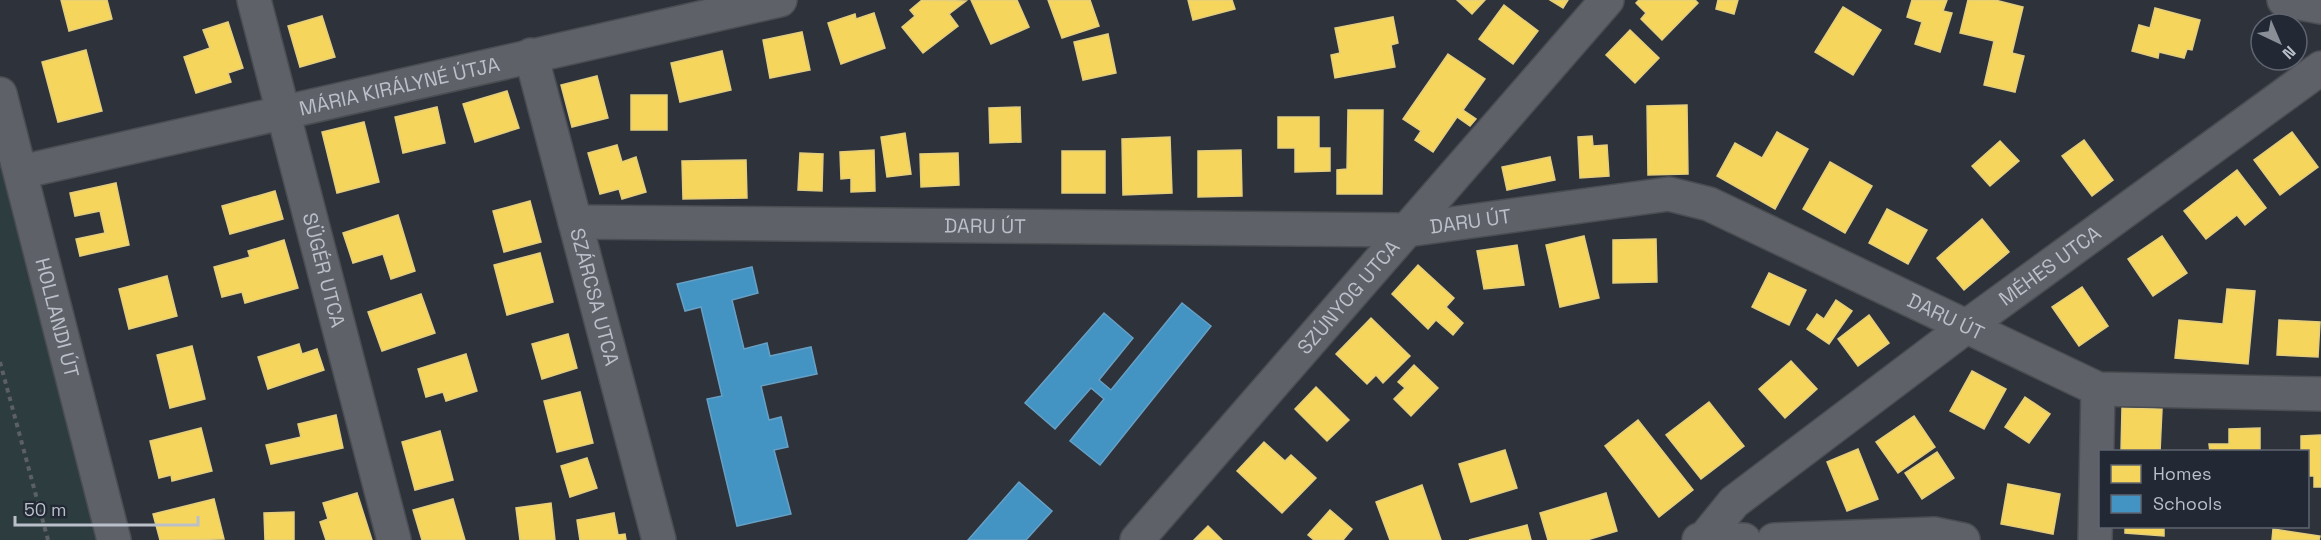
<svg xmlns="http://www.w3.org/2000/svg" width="2321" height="540" viewBox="0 0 2321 540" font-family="'Space Grotesk',sans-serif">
  <rect width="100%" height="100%" fill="#2e323a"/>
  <!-- green -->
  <polygon fill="#2c3c3f" points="0,94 120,540 0,540"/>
  <!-- homes -->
  <g fill="#f6d55c" stroke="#e4ce7d" stroke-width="1.5">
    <polygon points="61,0 107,0 112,19 69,31"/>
    <polygon points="922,0 966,1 949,14 958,26 923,53 902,27 915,16 910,10"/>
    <polygon points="971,0 1017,0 1029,27 991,44"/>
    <polygon points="1048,0 1090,0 1099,26 1062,38"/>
    <polygon points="1188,0 1232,0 1235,9 1193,20"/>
    <polygon points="1457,0 1485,0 1472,14"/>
    <polygon points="1550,0 1568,0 1563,8"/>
    <polygon points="1639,0 1695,0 1698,3 1662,40 1641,19 1646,13 1636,3"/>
    <polygon points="1718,0 1738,0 1734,14 1716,9"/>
    <polygon points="1912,0 1947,0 1943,11 1952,13 1940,52 1915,44 1922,22 1907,17"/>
    <polygon points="1968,0 1995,0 2023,7 2012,53 2024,56 2015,92 1984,85 1994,41 1960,33"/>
    <polygon points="1504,5 1538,31 1513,64 1479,39"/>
    <polygon points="1843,7 1881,30 1853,75 1815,52"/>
    <polygon points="2155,8 2200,20 2192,50 2187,49 2184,58 2159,52 2158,58 2132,51 2139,25 2150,28"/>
    <polygon points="874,13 885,48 841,64 828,23 855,14 856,19"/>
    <polygon points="322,16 335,57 300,67 288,26"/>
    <polygon points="1393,17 1398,43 1391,45 1395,67 1335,78 1331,55 1340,53 1335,28"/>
    <polygon points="228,22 243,68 228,73 231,82 196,93 184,57 210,48 203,30"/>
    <polygon points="1630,30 1659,58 1635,83 1606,55"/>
    <polygon points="802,32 810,70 770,78 763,40"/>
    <polygon points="1108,34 1116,73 1083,80 1074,42"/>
    <polygon points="86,50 102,111 58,122 42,62"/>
    <polygon points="722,51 731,90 680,102 671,63"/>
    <polygon points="1448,54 1485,79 1463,110 1476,119 1470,126 1457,117 1433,152 1415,140 1421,131 1403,119"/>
    <polygon points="597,76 608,118 572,127 561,85"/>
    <polygon points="507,91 519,128 475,142 463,104"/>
    <rect x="631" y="95" width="36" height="35"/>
    <polygon points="1687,105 1688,174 1648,175 1647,106"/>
    <polygon points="437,107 445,143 403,153 395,117"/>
    <polygon points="1020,107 1021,142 990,143 989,108"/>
    <polygon points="1348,110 1383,110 1382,194 1337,194 1337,170 1347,169"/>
    <polygon points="1278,117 1319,117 1319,148 1330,148 1330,171 1295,172 1295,148 1278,148"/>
    <polygon points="364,122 379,182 337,193 322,132"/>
    <polygon points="1777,132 1808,149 1775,209 1717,176 1735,143 1762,158"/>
    <polygon points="2292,132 2318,167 2280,195 2254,160"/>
    <polygon points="905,133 911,174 887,177 881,137"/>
    <polygon points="1592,136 1593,146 1607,145 1609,176 1580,178 1578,137"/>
    <polygon points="1170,137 1172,193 1123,195 1122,139"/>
    <polygon points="2084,140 2113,180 2092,196 2062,156"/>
    <polygon points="2000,141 2019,161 1990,186 1972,166"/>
    <polygon points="617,145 622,162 636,157 646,192 622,199 619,189 600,194 588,153"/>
    <polygon points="874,150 875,191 851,192 851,178 841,179 840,152"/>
    <polygon points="1241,150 1242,196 1198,197 1198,151"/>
    <rect x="1062" y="151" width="43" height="42"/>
    <polygon points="800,153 823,154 822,191 798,190"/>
    <polygon points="958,153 959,185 921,187 920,154"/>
    <polygon points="1550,157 1555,180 1507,190 1502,167"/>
    <polygon points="746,160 747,198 683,199 682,161"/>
    <polygon points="1830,162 1872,186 1845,233 1803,209"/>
    <polygon points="2237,170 2266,208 2245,225 2237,215 2206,239 2184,211"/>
    <polygon points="116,183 129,245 80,256 76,239 105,233 100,211 75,216 70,193"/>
    <polygon points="275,191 283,219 230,234 222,206"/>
    <polygon points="530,201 541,242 504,252 493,211"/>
    <polygon points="1887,209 1927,230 1908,264 1869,243"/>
    <polygon points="398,215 415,271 391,279 383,254 353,263 343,233"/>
    <polygon points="1982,219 2009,252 1964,290 1937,258"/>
    <polygon points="1584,236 1599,298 1560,307 1546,245"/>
    <polygon points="2162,236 2187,273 2153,296 2128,259"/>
    <polygon points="1656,239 1657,282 1613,283 1613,240"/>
    <polygon points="284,240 298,288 245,303 242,292 222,297 214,267 250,257 248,251"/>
    <polygon points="1517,245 1524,285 1484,289 1477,251"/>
    <polygon points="540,253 553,302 507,315 494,265"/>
    <polygon points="1418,265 1454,298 1446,307 1463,323 1453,335 1436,320 1428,329 1392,294"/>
    <polygon points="1769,273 1806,290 1789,325 1752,307"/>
    <polygon points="167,276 177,316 129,329 119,289"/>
    <polygon points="2082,287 2108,326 2079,346 2052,307"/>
    <polygon points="2227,289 2255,291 2248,364 2175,358 2179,320 2223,324"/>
    <polygon points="421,294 435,333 382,351 368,312"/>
    <polygon points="1836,300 1852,311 1829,344 1807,329 1817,314 1824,319"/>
    <polygon points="1869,315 1889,343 1858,366 1838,339"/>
    <polygon points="1371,318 1410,356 1383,383 1376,375 1367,384 1336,354"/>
    <polygon points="2279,320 2320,322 2318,357 2277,355"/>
    <polygon points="568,334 577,368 542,379 532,344"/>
    <polygon points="299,344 302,354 317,349 324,370 268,389 258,357"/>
    <polygon points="192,346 205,399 170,408 157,355"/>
    <polygon points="466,354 477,391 446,401 443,392 426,397 418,369"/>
    <polygon points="1791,361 1817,389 1785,418 1759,389"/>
    <polygon points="1414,365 1438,388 1411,416 1394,399 1405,388 1398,382"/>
    <polygon points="1972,371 2006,389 1984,429 1950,411"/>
    <polygon points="1316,387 1349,420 1327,441 1295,409"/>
    <polygon points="580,392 593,443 557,452 544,401"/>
    <polygon points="2025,397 2050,414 2029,443 2005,427"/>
    <polygon points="1709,402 1744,446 1701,479 1666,435"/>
    <polygon points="2122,408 2162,409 2160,452 2121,452"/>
    <polygon points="336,415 343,448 271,464 266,445 301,437 298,424"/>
    <polygon points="1914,416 1935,447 1898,473 1876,442"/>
    <polygon points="1638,420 1693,490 1659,517 1605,446"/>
    <polygon points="201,428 212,471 172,481 171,475 159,478 150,441"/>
    <polygon points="2260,428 2260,452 2210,452 2209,444 2229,444 2229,429"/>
    <polygon points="440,431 453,480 415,490 402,442"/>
    <polygon points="2321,435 2321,487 2314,487 2314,476 2308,476 2308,452 2301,452 2301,436"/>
    <polygon points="1264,442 1285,461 1291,455 1316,478 1282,513 1237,471"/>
    <polygon points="1858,449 1878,499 1847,511 1827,462"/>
    <polygon points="1505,450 1517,488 1471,502 1459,464"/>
    <polygon points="1937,452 1954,478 1922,499 1905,473"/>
    <polygon points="587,458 597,488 570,497 561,466"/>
    <polygon points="2008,484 2060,494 2053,534 2001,524"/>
    <polygon points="1422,485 1441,540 1390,540 1376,502"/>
    <polygon points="357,493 372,540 326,540 320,522 328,519 323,503"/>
    <polygon points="1606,493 1617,531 1587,540 1548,540 1540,513"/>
    <polygon points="214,499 224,539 160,540 153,514"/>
    <polygon points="453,499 465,540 422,540 413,510"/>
    <polygon points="551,503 555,540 520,540 516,508"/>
    <polygon points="1330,510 1352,529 1343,540 1314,540 1308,535"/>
    <polygon points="294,512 294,540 265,540 264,513"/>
    <polygon points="614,513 618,535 625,534 626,540 580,540 577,520"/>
    <polygon points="1527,525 1531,540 1469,540"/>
    <polygon points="1208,526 1222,540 1194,540"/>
    <polygon points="2125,526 2164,526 2164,536 2125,533"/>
    <polygon points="2273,529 2320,536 2319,540 2272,540"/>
  </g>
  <!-- schools -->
  <g fill="#4393c3" stroke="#67a0c5" stroke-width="1.5">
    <polygon points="752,267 758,293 732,300 744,349 767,343 770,356 811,347 817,374 761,386 769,420 781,417 788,447 774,450 791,514 737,526 707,399 722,396 701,307 685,311 677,284"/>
    <polygon points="1182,303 1211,326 1100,465 1070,441 1104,399 1091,388 1055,429 1025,403 1104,313 1133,338 1099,380 1111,390"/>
    <polygon points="1019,482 1052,511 1026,540 968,540"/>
  </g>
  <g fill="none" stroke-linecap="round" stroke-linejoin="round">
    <!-- minor casing -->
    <g stroke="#4a4d52" stroke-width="36">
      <g id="minor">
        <path id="s1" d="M254,0L394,540"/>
        <polyline points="2284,0 2321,7"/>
        <path id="s2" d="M531,55L659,540"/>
        <path id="s3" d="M0,94L114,540"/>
        <path id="s4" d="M21,172L780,0"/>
        <path id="s5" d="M575,222L1407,230L1669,194L1709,204L2098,389L2321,394"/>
        <path id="s6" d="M1704,539L1734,502L1967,326L2321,68"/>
        <path id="s7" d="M1137,540L1607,0"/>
        <polyline points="1699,540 1744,540"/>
        <polyline points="1774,540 1934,534 1963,540"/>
        <polyline points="2095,540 2098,389"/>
      </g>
    </g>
    <!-- path -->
    <polyline stroke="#5c6065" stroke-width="4" stroke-dasharray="4.5 4.5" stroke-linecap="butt" points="0,362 48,540"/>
    <!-- minor -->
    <use href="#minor" stroke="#5e6168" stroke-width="33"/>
  </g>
  <g text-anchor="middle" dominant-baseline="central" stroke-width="6" stroke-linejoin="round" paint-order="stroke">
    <!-- street labels -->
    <g font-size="20" fill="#babfc9" stroke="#222834">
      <text stroke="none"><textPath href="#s4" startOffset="388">MÁRIA KIRÁLYNÉ ÚTJA</textPath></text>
      <text stroke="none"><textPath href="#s5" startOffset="896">DARU ÚT</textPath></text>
      <text stroke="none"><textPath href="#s5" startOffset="410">DARU ÚT</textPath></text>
      <text stroke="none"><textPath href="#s6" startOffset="442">MÉHES UTCA</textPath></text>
      <text stroke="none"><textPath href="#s1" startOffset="279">SÜGÉR UTCA</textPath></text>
      <text stroke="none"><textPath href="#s7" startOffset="322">SZÚNYOG UTCA</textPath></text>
      <text stroke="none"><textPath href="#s2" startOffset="250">SZÁRCSA UTCA</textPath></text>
      <text stroke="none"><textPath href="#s5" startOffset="1400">DARU ÚT</textPath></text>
      <text stroke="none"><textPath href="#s3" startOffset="231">HOLLANDI ÚT</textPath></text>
    </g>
  </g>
  <!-- legend -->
  <rect x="2099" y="450" width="210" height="78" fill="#222834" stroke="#5f6470" stroke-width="1.5"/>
  <rect x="2111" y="465" width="30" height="18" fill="#f6d55c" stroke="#5f6470" stroke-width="1.5"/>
  <text x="2153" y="480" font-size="18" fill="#babfc9">Homes</text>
  <rect x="2111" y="495" width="30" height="18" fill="#4393c3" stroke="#5f6470" stroke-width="1.5"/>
  <text x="2153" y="510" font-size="18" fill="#babfc9">Schools</text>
  <!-- north arrow -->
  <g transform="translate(2279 42) rotate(136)"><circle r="28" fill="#222834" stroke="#5f6470" stroke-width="1.5"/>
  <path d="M0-4.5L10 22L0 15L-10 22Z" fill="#898e97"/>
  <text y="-9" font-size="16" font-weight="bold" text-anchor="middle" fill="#babfc9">N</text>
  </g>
  <!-- scale -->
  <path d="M15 516v9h183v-9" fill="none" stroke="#babfc9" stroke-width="3"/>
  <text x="24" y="516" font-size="18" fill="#babfc9" stroke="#222834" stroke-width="4.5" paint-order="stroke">50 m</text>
</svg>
